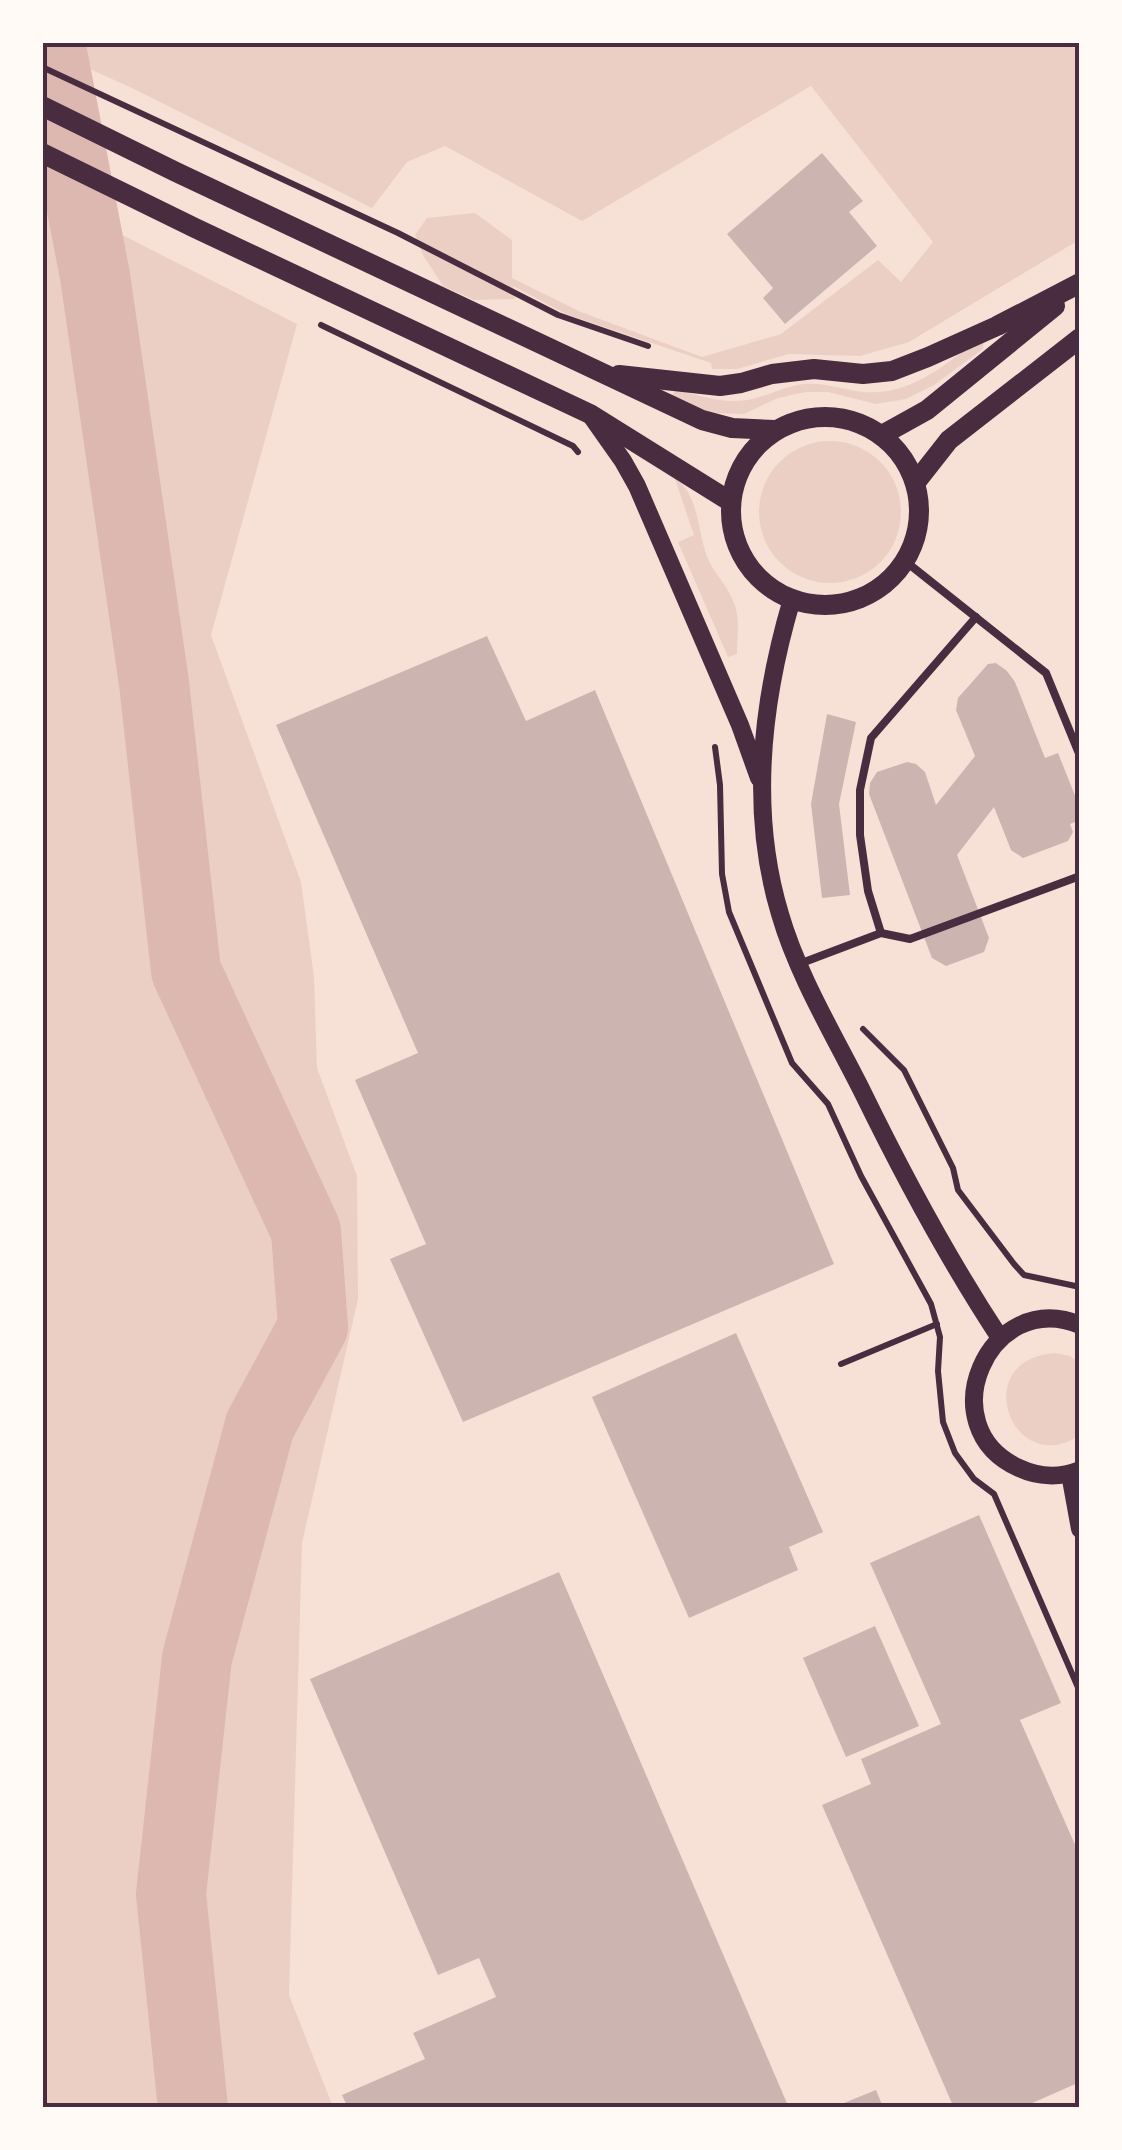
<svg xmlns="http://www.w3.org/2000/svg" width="1122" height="2150" viewBox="0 0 1122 2150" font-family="Signika,sans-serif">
  <rect width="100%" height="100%" fill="#f7e1d7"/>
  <!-- green -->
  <g fill="#ebcfc5">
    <polygon points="42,43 1079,43 1079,240 909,342 860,356 789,354 737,369 712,369 711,363 566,314 513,286 515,299 474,300 443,286 423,255 415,235 427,218 475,213 512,240 512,278 581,312 702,357 781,334 878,260 901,282 933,242 811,86 582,221 445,146 407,162 372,208 134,89 43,48"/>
    <polygon points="42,194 297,324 211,635 301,882 314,977 317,1068 357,1176 358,1299 302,1543 289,1995 333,2107 43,2107"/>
    <path d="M980,338L984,339L983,349L934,385L906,399L876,404L828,392H806L778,398L744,414L708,413L671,396L676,390C702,396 726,405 752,399C770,395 785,386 804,384C825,382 844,390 864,392C911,396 946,364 980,338Z"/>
    <circle cx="830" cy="512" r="71"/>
    <path d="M675,479C702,496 696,538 711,565C720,580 734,595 737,614C739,626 737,641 737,654L728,657L678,542L694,535Z"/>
    <path d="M1055,1353L1070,1356L1079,1363L1080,1435C1012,1481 967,1359 1055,1353Z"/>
  </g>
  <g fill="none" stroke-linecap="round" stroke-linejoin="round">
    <!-- river -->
    <polyline stroke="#dcb8b0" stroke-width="70" points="50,42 95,276 154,683 186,971 306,1231 313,1327 260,1425 197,1658 171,1894 193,2108"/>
  </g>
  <!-- building -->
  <g fill="#ccb4b1">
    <polygon points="822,153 863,201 849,212 877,246 785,324 763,298 773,288 727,234"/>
    <polygon points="487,636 526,721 595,690 834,1264 463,1422 390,1259 426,1244 355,1080 418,1053 276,725"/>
    <polygon points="996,663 1007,671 1015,682 1045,758 1058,753 1080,808 1080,820 1070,824 1073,832 1068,841 1023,858 1011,850 994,807 957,855 989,938 984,952 946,966 932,958 869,794 870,783 877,772 907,762 916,764 925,772 936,805 975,756 956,710 958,698 988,664"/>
    <polygon points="827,714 856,722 839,804 850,895 822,898 811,804"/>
    <polygon points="736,1333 823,1532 789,1547 798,1570 689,1618 592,1397"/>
    <polygon points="979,1515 1061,1703 1020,1720 1080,1856 1080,2082 1021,2108 954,2108 822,1805 871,1784 861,1759 941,1724 870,1563"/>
    <polygon points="559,1572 789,2108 348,2108 342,2095 425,2059 413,2033 496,1997 479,1958 438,1975 310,1679"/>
    <polygon points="875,1626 919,1726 846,1757 803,1658"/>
    <polygon points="876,2090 883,2107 834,2107"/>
  </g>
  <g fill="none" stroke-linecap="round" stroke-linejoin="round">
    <!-- path -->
    <g stroke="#4a2c40" stroke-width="6">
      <polyline points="42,67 398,233 558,315 648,346"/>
      <polyline points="321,325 573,446 578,452"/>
      <polyline points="715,747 720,785 722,874 729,912 792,1063 828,1104 861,1176 931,1304 940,1337 938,1371 943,1422 955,1453 974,1479 994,1494 1080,1692"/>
      <polyline points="863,1029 904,1070 953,1168 958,1190 1014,1264 1024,1275 1080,1287"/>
      <polyline points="841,1364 937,1324"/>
    </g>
    <!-- service -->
    <g stroke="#4a2c40" stroke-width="8">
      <polyline points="905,561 1046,673 1080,756"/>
      <polyline points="881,933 868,891 860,835 860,790 871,738 976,617"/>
      <polyline points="799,964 881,933 910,939 1080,876"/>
    </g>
    <!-- tertiary -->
    <g stroke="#4a2c40" stroke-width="18">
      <polyline points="592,417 623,461 637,486 740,725 759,778"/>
      <path d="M792,599C762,700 749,811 780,914C798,976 834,1035 863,1093C904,1177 948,1259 1000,1338"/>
      <path d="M1080,1325C989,1287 928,1427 1019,1468C1038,1477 1060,1478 1080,1470"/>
      <polyline points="1070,1474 1080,1529"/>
    </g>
    <!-- secondary -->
    <g stroke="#4a2c40" stroke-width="20">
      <polyline points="42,106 176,172 702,420 732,428 775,430"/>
      <polyline points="42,153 195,228 590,414 731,502"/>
      <polyline points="619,375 720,386 741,383 772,374 814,369 863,374 892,371 928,357 997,326 1080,283"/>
      <circle cx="825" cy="511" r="94"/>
      <polyline points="882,435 927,410 1055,306"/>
      <polyline points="916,482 949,440 1080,338"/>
    </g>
  </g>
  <!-- border -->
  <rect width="1122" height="2150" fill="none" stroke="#fffaf5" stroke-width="90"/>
  <rect x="45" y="45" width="1032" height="2060" fill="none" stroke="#4a2c40" stroke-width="4"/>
</svg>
